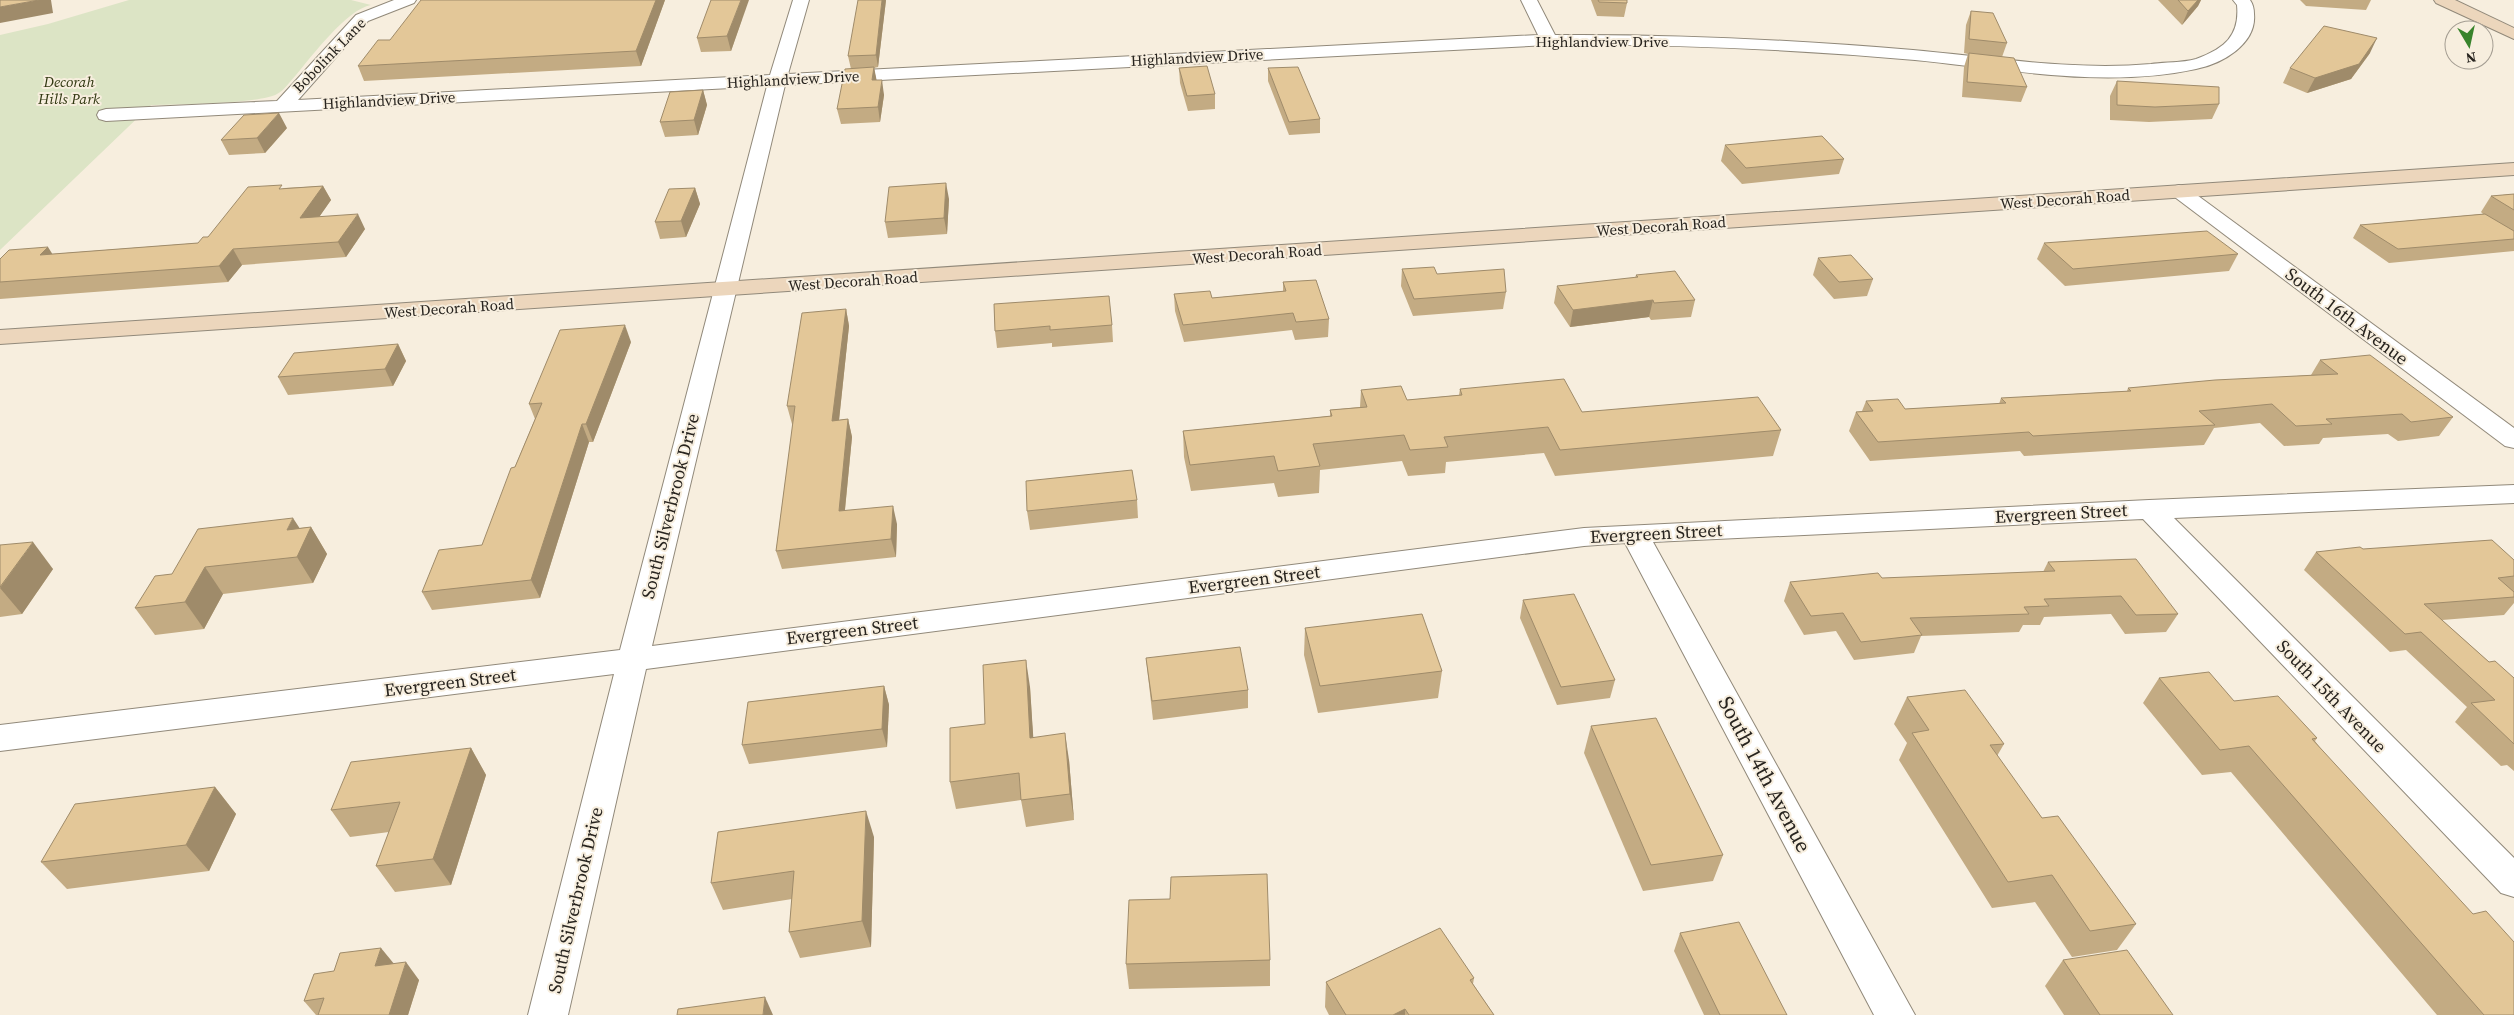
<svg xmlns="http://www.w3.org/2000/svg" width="2514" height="1015" viewBox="0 0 2514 1015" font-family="'Source Serif 4',serif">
  <rect width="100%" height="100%" fill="#f7eede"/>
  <!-- green -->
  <path fill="#dce4c5" d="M129,0H351L371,5C347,9 312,56 296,75C290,81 285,90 277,94C259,104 176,104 151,105L0,250V35L48,24Z"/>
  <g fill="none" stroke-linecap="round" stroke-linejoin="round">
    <!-- street casing -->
    <g stroke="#91897a" stroke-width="2">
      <g id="street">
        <path d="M394,0H416L414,3L368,21L298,100L770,75L793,0H809L788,74L1538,35L1521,0H1537L1555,35C1675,34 1794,40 1913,50C1992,57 2071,71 2151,64C2165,62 2182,63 2196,59C2224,49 2240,36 2237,5L2233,0H2250C2253,4 2254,9 2254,14C2257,44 2222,64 2196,69C2104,89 2007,69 1915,60C1793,49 1671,44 1549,45L785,85L652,646L1584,528L2149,500L2514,485V503L2174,518L2514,858V897L2501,893L2143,519L1653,542L1915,1015H1874L1625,543L1584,546L646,669L568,1015H528L614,674L0,751V725L620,650L767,86L106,121L99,119L97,115L99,111L106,109L277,101L356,15Z"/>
        <polygon points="2179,185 2186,187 2514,428 2514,448 2505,446 2172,195 2169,191 2172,187"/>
      </g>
    </g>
    <!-- secondary casing -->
    <g stroke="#91897a" stroke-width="2">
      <g id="secondary">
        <polygon points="2434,0 2455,0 2514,28 2514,39 2436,3"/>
        <polygon points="2514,163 2514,175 0,344 0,330"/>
      </g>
    </g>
    <!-- street -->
    <use href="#street" fill="#fff" fill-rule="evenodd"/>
    <!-- secondary -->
    <use href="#secondary" fill="#ecd6bc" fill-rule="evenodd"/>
  </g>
  <!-- wall -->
  <g fill="#c3ab83">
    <polygon points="665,0 641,66 364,81 358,66 390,40"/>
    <polygon points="886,0 878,67 874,68 876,80 884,95 880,122 841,124 837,109 851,69 848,56"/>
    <polygon points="1591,0 1627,0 1627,3 1624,17 1597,16"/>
    <polygon points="2158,0 2201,0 2198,6 2182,25"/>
    <polygon points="2300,0 2371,0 2366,10 2306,6"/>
    <polygon points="1971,11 2007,43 2002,57 2027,87 2021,102 1962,97 1964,67 1968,54 1964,53 1966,25"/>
    <polygon points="742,19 731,51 701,52 697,38"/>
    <polygon points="2370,53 2351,79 2307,93 2283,83 2290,68"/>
    <polygon points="1179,68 1215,94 1215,109 1188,111 1180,83"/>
    <polygon points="1268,68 1320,119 1320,133 1289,135 1268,81"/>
    <polygon points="2117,81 2219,104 2212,119 2149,122 2110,120 2110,96"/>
    <polygon points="703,90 707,105 698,135 665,137 660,122"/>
    <polygon points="287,128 265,153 229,155 221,140"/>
    <polygon points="1725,145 1844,159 1839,174 1742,184 1721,161"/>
    <polygon points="323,186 331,200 319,217 365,229 346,257 242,265 228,282 0,299 0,259 52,254 198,243 284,188"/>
    <polygon points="695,188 700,204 686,237 660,239 655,222"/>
    <polygon points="2514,194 2514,251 2389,263 2353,238 2360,225 2483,214 2481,212 2491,196"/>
    <polygon points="949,199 947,234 888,238 885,222"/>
    <polygon points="2044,243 2238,254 2229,271 2065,286 2037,259"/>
    <polygon points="1818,258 1873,279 1867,296 1834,299 1813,275"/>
    <polygon points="1402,269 1437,274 1506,292 1503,309 1413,316 1401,286"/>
    <polygon points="1636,275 1695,300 1691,317 1651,320 1649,317 1570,327 1554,303 1557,286 1635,278"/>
    <polygon points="1283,282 1329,319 1328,337 1295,340 1292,330 1184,342 1175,311 1174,294 1212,298 1283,291"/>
    <polygon points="994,304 1112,325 1113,342 1052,347 1052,343 997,348 995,331"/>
    <polygon points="846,309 849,326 839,420 848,419 852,437 845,510 897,524 896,557 782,569 776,551 793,424 792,424 787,406"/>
    <polygon points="631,342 593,442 589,442 540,598 432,610 422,592 482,545 535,419 529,404"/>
    <polygon points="398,344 406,361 393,386 288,395 278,377"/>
    <polygon points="2320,360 2453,417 2439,436 2398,441 2388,434 2323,438 2319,444 2284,446 2260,423 2214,428 2204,445 2024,456 2020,451 1870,461 1849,431 1856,412 1862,411 1866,401 1905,409 1999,404 2001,398 2127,391 2128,388 2311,375"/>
    <polygon points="1460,389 1582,412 1781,430 1773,456 1555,476 1544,453 1446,462 1445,473 1408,476 1402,461 1320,470 1319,493 1278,497 1274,483 1191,491 1184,457 1183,431 1330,416 1330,410 1360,407 1361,390 1407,400 1459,395"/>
    <polygon points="1137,500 1138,518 1030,530 1027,511"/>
    <polygon points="311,527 327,554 313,583 223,594 204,629 155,635 135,608 172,574 300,528"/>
    <polygon points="0,545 53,569 22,614 0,617"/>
    <polygon points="2316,552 2514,560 2514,603 2504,615 2442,620 2489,662 2514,678 2514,771 2507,765 2501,766 2455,722 2467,707 2406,650 2390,652 2304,570"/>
    <polygon points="2048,562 2178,614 2166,632 2125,634 2111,614 2044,617 2040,625 2023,625 2019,632 1921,636 1914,653 1854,660 1836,631 1804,635 1784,601 1790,582 2043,572"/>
    <polygon points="1523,600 1615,680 1610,698 1557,705 1520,618"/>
    <polygon points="1305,628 1442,671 1438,698 1318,713 1304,655"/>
    <polygon points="1146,658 1248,690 1248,708 1153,720 1148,676"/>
    <polygon points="2159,678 2234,701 2317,738 2315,741 2514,1015 2437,1015 2231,772 2202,775 2143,703"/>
    <polygon points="884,686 889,705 887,747 749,764 742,745"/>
    <polygon points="1030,687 1033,737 1069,760 1074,820 1026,827 1021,800 956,809 950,782 985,724"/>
    <polygon points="1907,697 2004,744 1997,756 2042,818 2136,924 2117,950 2072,957 2035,902 1992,908 1899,760 1907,743 1894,724"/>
    <polygon points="1591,726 1723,855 1713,881 1643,891 1584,753"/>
    <polygon points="471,748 486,775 451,885 395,892 376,866 389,832 350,837 331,810"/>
    <polygon points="215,787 236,814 209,871 67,889 41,862"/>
    <polygon points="874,837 871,947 800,958 789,932 792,899 723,910 711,883"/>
    <polygon points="1170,899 1270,960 1270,986 1129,989 1126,964"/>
    <polygon points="1680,933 1787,1015 1704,1015 1674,951"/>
    <polygon points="2063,960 2173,1015 2064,1015 2045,986"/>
    <polygon points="393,964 419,980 408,1015 316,1015 304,1001"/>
    <polygon points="1474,978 1473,984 1494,1015 1329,1015 1325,1007 1326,982"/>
  </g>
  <!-- shaded-wall -->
  <g fill="#9f8b6a">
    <polygon points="39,0 51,0 53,13 0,23 0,7"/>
    <polygon points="656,0 665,0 641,66 636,51"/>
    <polygon points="741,0 749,0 731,51 727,36"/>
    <polygon points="882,0 886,0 878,67 876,55"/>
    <polygon points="2198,0 2201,0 2198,6 2182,25 2188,11"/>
    <polygon points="2377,38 2370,53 2351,79 2307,93 2315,78"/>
    <polygon points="874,67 877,82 872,80"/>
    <polygon points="882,80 884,95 880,122 878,107"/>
    <polygon points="703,90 707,105 698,135 694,120"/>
    <polygon points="279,113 287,128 265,153 257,138"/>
    <polygon points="946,183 949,199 947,234 944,218"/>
    <polygon points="323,186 331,200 308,233 300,218"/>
    <polygon points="695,188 700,204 686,237 681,221"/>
    <polygon points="358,214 365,229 346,257 338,242"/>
    <polygon points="48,247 58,263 40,255"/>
    <polygon points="233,249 242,265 228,282 219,266"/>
    <polygon points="1653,300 1649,317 1570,327 1573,310"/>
    <polygon points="846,309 849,326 837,439 832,421"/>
    <polygon points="625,325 631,342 593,442 586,424"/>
    <polygon points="398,344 406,361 393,386 385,369"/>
    <polygon points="848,419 852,437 843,529 839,511"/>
    <polygon points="582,424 589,442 540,598 531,580"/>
    <polygon points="893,506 897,524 896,557 891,539"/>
    <polygon points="293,518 306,538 311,527 327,554 313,583 297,557 287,530"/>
    <polygon points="33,542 53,569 22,614 0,588"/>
    <polygon points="205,567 223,594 204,629 185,602"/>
    <polygon points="1026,660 1030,687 1035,764 1030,738"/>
    <polygon points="884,686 889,705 887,747 882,729"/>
    <polygon points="1065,733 1069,760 1074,820 1070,794"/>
    <polygon points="471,748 486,775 451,885 433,859"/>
    <polygon points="215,787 236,814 209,871 186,845"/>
    <polygon points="866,811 874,837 871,947 862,921"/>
    <polygon points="381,948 395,965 375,966"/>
    <polygon points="406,962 419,980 408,1015 389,1015"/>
    <polygon points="765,997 773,1015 763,1015"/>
    <polygon points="1405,1009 1405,1015 1393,1015"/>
  </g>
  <!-- building -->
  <g fill="#e3c798" stroke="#9f8b6a">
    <polygon points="0,0 39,0 0,7"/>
    <polygon points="421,0 656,0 636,51 358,66 378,40 390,40"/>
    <polygon points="711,0 741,0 727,36 697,38"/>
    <polygon points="858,0 882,0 876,55 848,56"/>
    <polygon points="1598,0 1627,0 1627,3 1599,2"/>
    <polygon points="2178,0 2198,0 2188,11"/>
    <polygon points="1971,11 1993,13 2007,43 1969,39"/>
    <polygon points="2324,26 2377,38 2359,64 2315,78 2290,68"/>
    <polygon points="1969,53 2014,58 2027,87 1967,82"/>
    <polygon points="1207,66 1215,94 1187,96 1179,68"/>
    <polygon points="874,67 872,80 882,80 878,107 837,109 845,69"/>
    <polygon points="1298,67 1320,119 1289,122 1268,68"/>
    <polygon points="2117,81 2219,87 2219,104 2155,107 2117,105"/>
    <polygon points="703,90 694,120 660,122 670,92"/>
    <polygon points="279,113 257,138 221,140 244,115"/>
    <polygon points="1822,136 1844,159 1746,168 1725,145"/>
    <polygon points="946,183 944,218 885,222 889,187"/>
    <polygon points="282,185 279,189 323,186 300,218 358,214 338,242 233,249 219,266 0,282 0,259 9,250 48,247 40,255 198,243 203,237 208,237 248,187"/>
    <polygon points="695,188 681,221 655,222 669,189"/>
    <polygon points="2514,194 2514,210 2491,196"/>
    <polygon points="2485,214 2514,231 2514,239 2398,249 2360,225"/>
    <polygon points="2207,231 2238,254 2073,269 2044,243"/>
    <polygon points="1851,255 1873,279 1839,282 1818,258"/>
    <polygon points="1434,267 1437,274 1504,269 1506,292 1414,299 1402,269"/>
    <polygon points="1675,271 1695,300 1654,303 1653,300 1573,310 1557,286 1638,277 1636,275"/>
    <polygon points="1316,280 1329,319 1296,322 1293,313 1183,325 1174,294 1210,291 1212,298 1286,291 1283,282"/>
    <polygon points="1109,296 1112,325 1050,330 1050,326 995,331 994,304"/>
    <polygon points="846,309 832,421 848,419 839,511 893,506 891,539 776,551 795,406 787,406 802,313"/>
    <polygon points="625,325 586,424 582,424 531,580 422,592 439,550 482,545 511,468 515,467 542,403 529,404 560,330"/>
    <polygon points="398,344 385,369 278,377 294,353"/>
    <polygon points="2370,355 2453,417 2411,422 2402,414 2326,419 2332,424 2296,426 2272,404 2199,411 2215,425 2033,436 2029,432 1878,442 1856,412 1873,411 1866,401 1898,399 1905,409 2006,403 2001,398 2131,391 2128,388 2215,380 2338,374 2320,360"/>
    <polygon points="1564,379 1582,412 1758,397 1781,430 1560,450 1548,427 1444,437 1448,447 1410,450 1404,435 1313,444 1320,466 1278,471 1274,456 1190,465 1183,431 1332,416 1330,410 1367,407 1361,390 1401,386 1407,400 1462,395 1460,389"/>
    <polygon points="1132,470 1137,500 1027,511 1026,481"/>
    <polygon points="293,518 287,530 311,527 297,557 205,567 185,602 135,608 155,576 172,574 198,529"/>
    <polygon points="2492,540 2514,560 2514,576 2498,578 2514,592 2514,597 2424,604 2489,662 2495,661 2514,678 2514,744 2471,703 2495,700 2421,632 2405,634 2316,552 2360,547 2363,549"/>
    <polygon points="33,542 0,587 0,545"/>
    <polygon points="2136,559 2178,614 2136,615 2121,596 2044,599 2049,606 2024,607 2029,614 1910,618 1922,635 1861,642 1843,613 1811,616 1790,582 1878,573 1882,578 2055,571 2048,562"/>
    <polygon points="1574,594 1615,680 1561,687 1523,600"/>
    <polygon points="1422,614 1442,671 1320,686 1305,628"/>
    <polygon points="1240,647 1248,690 1152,701 1146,658"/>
    <polygon points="1026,660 1030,738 1065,733 1070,794 1021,800 1019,773 950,782 950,728 985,724 983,665"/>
    <polygon points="2209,672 2234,701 2278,696 2317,738 2312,739 2473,914 2486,911 2514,942 2514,1015 2484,1015 2249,746 2220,750 2159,678"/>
    <polygon points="884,686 882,729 742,745 748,702"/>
    <polygon points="1965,690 2004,744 1990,745 2042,818 2058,816 2136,924 2090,931 2052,875 2008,882 1912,733 1929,730 1907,697"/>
    <polygon points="1656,718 1723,855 1651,865 1591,726"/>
    <polygon points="471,748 433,859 376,866 400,802 331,810 351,762"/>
    <polygon points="215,787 186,845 41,862 75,804"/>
    <polygon points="866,811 862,921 789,932 794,871 711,883 718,832"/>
    <polygon points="1267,874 1270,960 1126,964 1129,900 1170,899 1171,877"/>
    <polygon points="1739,922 1787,1015 1720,1015 1680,933"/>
    <polygon points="1440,928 1474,978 1470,980 1494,1015 1409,1015 1405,1009 1393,1015 1346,1015 1326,982"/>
    <polygon points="381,948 375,966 406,962 389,1015 318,1015 324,998 304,1001 314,974 334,971 340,953"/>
    <polygon points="2127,950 2173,1015 2100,1015 2063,960"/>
    <polygon points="765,997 763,1015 677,1015 678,1009"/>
  </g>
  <g text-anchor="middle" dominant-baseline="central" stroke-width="4" stroke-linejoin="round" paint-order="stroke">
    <!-- far-street labels -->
    <g font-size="15" fill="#28241f" stroke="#f7eede">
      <text x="1602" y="41">Highlandview Drive</text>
      <text transform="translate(329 55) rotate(-46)">Bobolink Lane</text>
      <text transform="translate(1197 57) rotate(-3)">Highlandview Drive</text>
      <text transform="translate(793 79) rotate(-3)">Highlandview Drive</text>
      <text transform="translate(389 100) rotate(-3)">Highlandview Drive</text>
      <text transform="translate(2065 199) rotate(-4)">West Decorah Road</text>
      <text transform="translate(1661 226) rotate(-4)">West Decorah Road</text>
      <text transform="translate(1257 254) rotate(-4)">West Decorah Road</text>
      <text transform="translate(853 281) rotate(-4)">West Decorah Road</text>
      <text transform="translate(449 308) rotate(-4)">West Decorah Road</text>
    </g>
    <!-- far-park labels -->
    <g font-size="15" font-style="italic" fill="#303710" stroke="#f7eede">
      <text x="69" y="81">Decorah<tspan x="69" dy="17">Hills Park</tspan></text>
    </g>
    <!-- street labels -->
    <g font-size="18" fill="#28241f" stroke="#f7eede">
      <text transform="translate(2347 316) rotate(37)">South 16th Avenue</text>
      <text transform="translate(670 506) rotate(-76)">South Silverbrook Drive</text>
      <text transform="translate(2061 513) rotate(-3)">Evergreen Street</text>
      <text transform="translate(1656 533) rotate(-3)">Evergreen Street</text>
      <text transform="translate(1254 579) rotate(-7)">Evergreen Street</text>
      <text transform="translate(852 630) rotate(-7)">Evergreen Street</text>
      <text transform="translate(450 682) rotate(-7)">Evergreen Street</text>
      <text transform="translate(2332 696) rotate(46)">South 15th Avenue</text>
      <text transform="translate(575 900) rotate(-77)">South Silverbrook Drive</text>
    </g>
    <!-- near-street labels -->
    <g font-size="21" fill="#28241f" stroke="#f7eede">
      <text transform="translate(1765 774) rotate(62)">South 14th Avenue</text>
    </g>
  </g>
  <!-- north arrow -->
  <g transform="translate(2469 45) rotate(171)"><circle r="24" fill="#f7eede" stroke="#a49d92"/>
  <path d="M0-4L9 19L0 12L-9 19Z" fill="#38832b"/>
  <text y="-8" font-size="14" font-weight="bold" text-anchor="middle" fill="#28241f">N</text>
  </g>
</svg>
